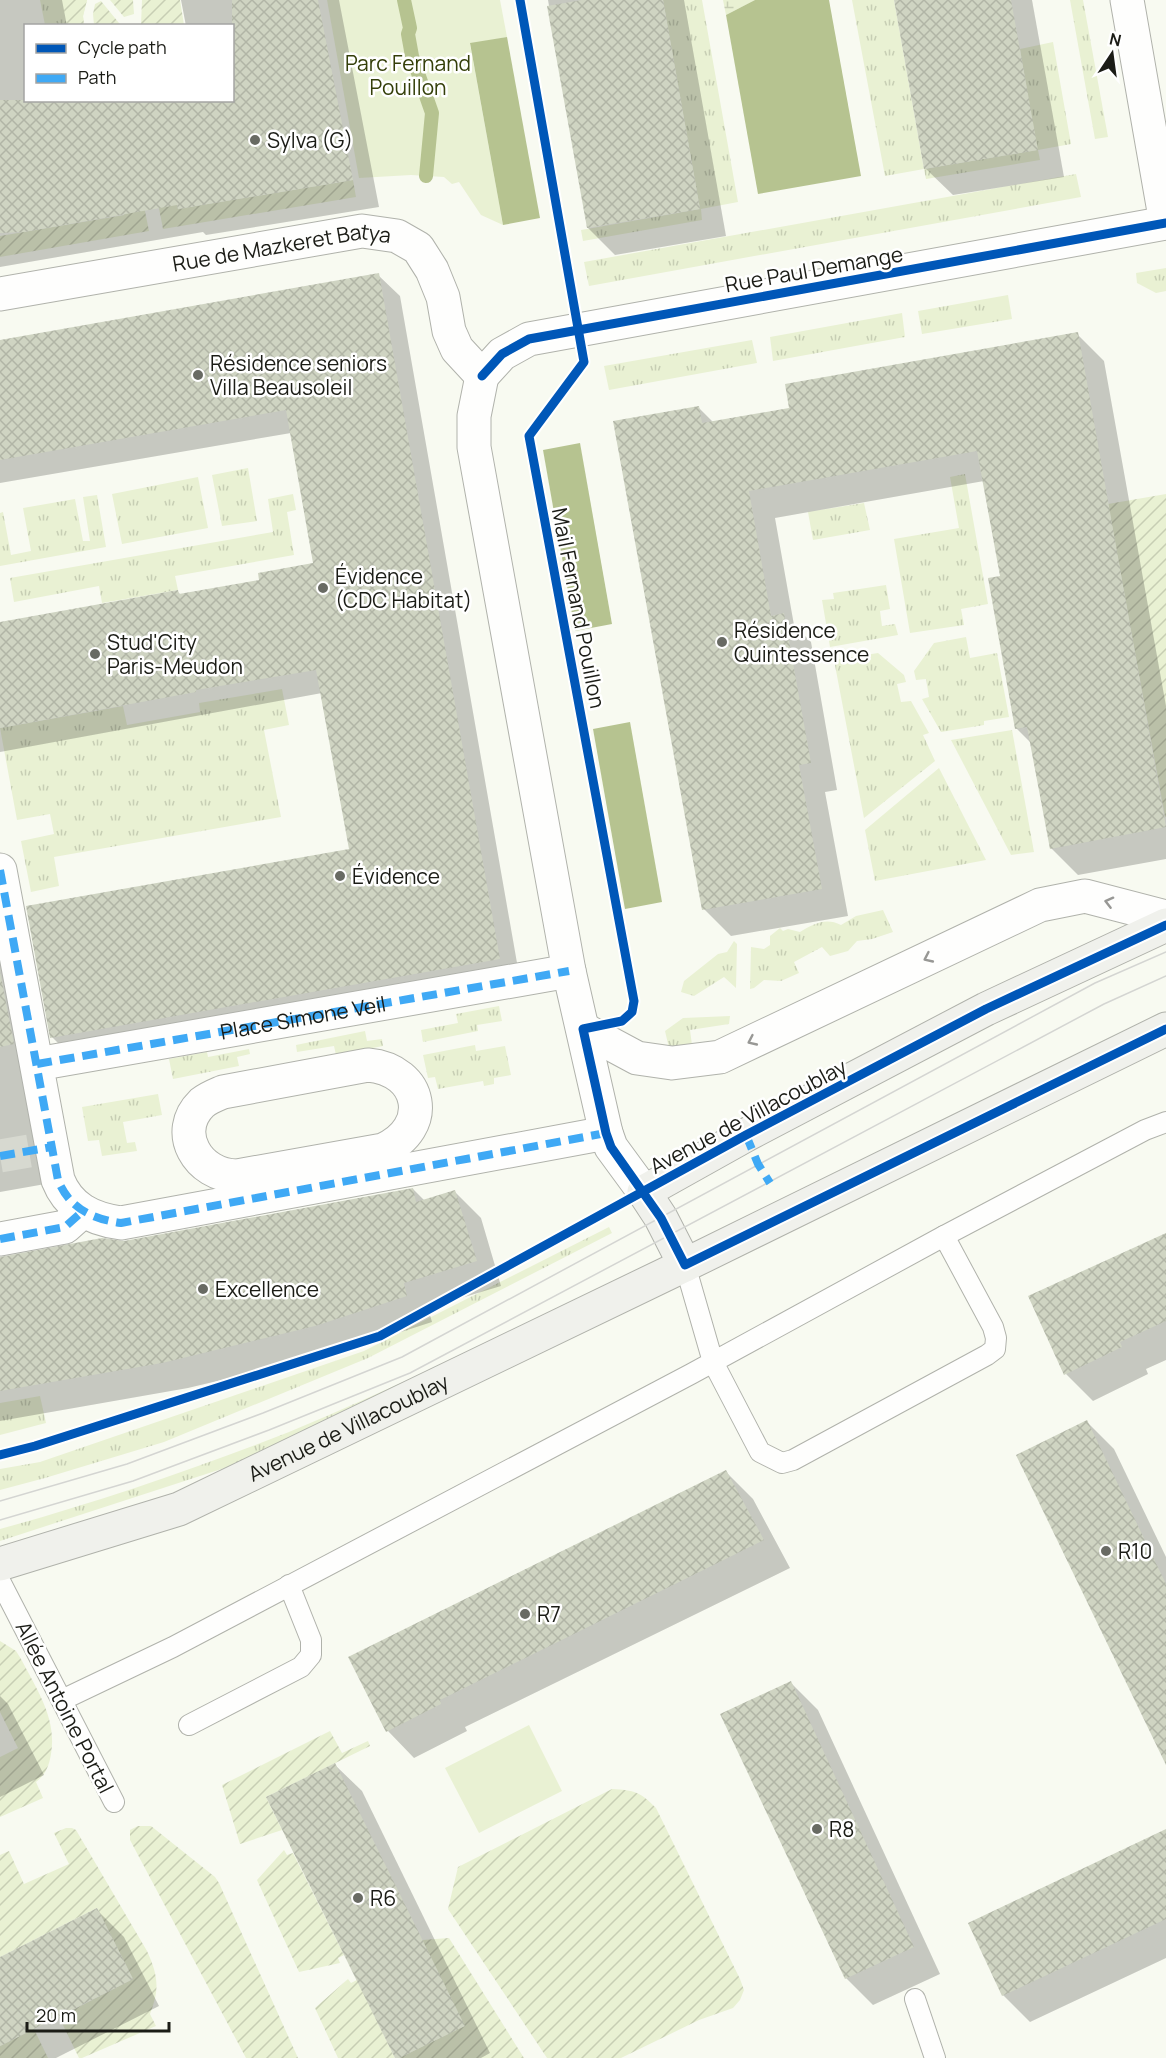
<svg xmlns="http://www.w3.org/2000/svg" width="1166" height="2058" viewBox="0 0 1166 2058" font-family="Manrope,sans-serif">
  <defs>
    <pattern id="grass-tufts" width="24" height="20" patternUnits="userSpaceOnUse" patternTransform="scale(1.5)"><rect width="24" height="20" fill="#e9f1d3"/><path d="M3 7l-1-3M5 7V3M7 7l1-3M15 17l-1-3M17 17v-4M19 17l1-3" fill="none" stroke="#c7ceb4"/></pattern>
    <pattern id="wetland-marsh" width="20" height="14" patternUnits="userSpaceOnUse" patternTransform="scale(1.5)"><rect width="20" height="14" fill="#e9f1d3"/><path d="M1 5h8M5 5V1M11 12h8M15 12V8" fill="none" stroke="#c7ceb4"/></pattern>
    <pattern id="garden-furrows" width="10" height="10" patternUnits="userSpaceOnUse" patternTransform="scale(1.5)"><rect width="10" height="10" fill="#e9f1d3"/><path d="M-1 1l2-2M0 10L10 0M9 11l2-2" fill="none" stroke="#c7ceb4"/></pattern>
    <pattern id="building-cross-hatch" width="8" height="8" patternUnits="userSpaceOnUse" patternTransform="scale(1.5)"><rect width="8" height="8" fill="#cfd4c2"/><path d="M0 0l8 8M0 8l8-8" fill="none" stroke="#b1b5a6"/></pattern>
  </defs>
  <rect width="100%" height="100%" fill="#f8faf1"/>
  <!-- grass -->
  <g fill="url(#grass-tufts)">
    <polygon points="40,0 87,0 83,16 84,25 45,25"/>
    <polygon points="663,0 702,0 738,202 701,209 702,220 583,241 581,230 700,209"/>
    <polygon points="852,0 894,0 924,169 1037,150 1020,49 1053,42 1071,144 1038,150 1040,160 926,179 924,169 885,176"/>
    <polygon points="1070,0 1083,0 1108,137 1095,139"/>
    <polygon points="1076,174 1081,197 589,286 584,262"/>
    <polygon points="1166,268 1166,291 1156,293 1137,283 1136,273"/>
    <polygon points="1008,295 1012,319 922,334 918,311"/>
    <polygon points="902,313 905,337 773,361 770,337"/>
    <polygon points="752,340 757,363 609,390 604,366"/>
    <polygon points="248,468 257,521 222,526 212,475"/>
    <polygon points="965,474 988,604 961,609 964,625 910,633 894,539 959,528 950,477"/>
    <polygon points="198,477 208,528 122,544 112,494"/>
    <polygon points="293,494 296,510 287,512 294,555 175,576 178,590 102,603 99,586 14,602 10,578 273,532 268,499"/>
    <polygon points="97,495 106,547 0,566 0,513 3,512 11,555 31,551 23,508 75,499 83,541 90,541 83,497"/>
    <polygon points="864,503 870,530 813,540 808,512"/>
    <polygon points="886,585 890,609 880,611 882,626 895,624 898,635 830,647 822,600 834,599 833,593"/>
    <polygon points="966,637 970,658 997,653 1009,717 984,721 984,725 941,732 922,699 929,697 926,679 916,680 914,671 934,643"/>
    <polygon points="878,653 904,675 906,682 897,684 901,702 911,701 929,733 923,735 935,761 864,818 834,660"/>
    <polygon points="282,689 289,725 264,730 281,817 54,857 59,886 31,892 21,841 54,834 50,814 17,820 0,728 123,706 127,725 200,712 199,703"/>
    <polygon points="1012,730 1034,852 1011,855 951,740"/>
    <polygon points="939,768 986,860 875,881 865,830"/>
    <path d="M883,910L893,932L872,939L857,941L848,951L830,956L822,947L794,962L799,973L781,981L764,980L754,988L750,989L751,947L764,949L770,945V936L780,928L783,931L788,929L800,932C813,924 826,917 841,925L856,916Z"/>
    <polygon points="734,941 737,944 736,988 724,977 694,996 681,992 684,981 718,954 727,952"/>
    <polygon points="499,1006 502,1021 477,1025 478,1031 423,1042 421,1030 458,1023 456,1014"/>
    <polygon points="730,1016 729,1024 690,1030 692,1045 669,1048 665,1031 683,1018"/>
    <polygon points="365,1031 367,1041 382,1039 383,1046 336,1055 334,1046 297,1052 296,1045"/>
    <polygon points="475,1045 476,1051 505,1046 511,1075 494,1078 494,1084 484,1086 483,1081 438,1089 435,1077 428,1078 423,1055"/>
    <polygon points="249,1049 250,1054 237,1057 239,1066 173,1079 169,1059 207,1052 208,1057"/>
    <polygon points="158,1094 162,1115 123,1122 127,1143 135,1142 137,1151 102,1156 99,1140 88,1141 82,1107"/>
    <polygon points="609,1227 612,1233 368,1358 164,1442 45,1478 0,1490 0,1469 40,1462 364,1351"/>
    <path d="M435,1368L240,1463L0,1541V1529C98,1502 194,1469 289,1432C338,1412 386,1389 435,1368Z"/>
    <polygon points="40,1396 46,1423 0,1435 0,1403"/>
  </g>
  <!-- wetland -->
  <polygon fill="url(#wetland-marsh)" points="723,0 755,0 726,15"/>
  <!-- park -->
  <g fill="#e9f1d3">
    <polygon points="327,0 500,0 507,37 470,44 503,225 481,215 459,182 452,184 444,177 411,175 359,178"/>
    <polygon points="529,1725 562,1791 479,1833 445,1768"/>
  </g>
  <!-- garden -->
  <g fill="url(#garden-furrows)">
    <polygon points="62,0 87,0 83,16 84,25 67,25"/>
    <polygon points="110,0 133,0 134,14 124,17"/>
    <polygon points="142,0 180,0 184,25 141,25"/>
    <polygon points="101,1 119,23 121,25 94,25 93,14 95,4"/>
    <polygon points="102,101 123,101 149,231 0,257 0,236 124,215"/>
    <polygon points="138,101 157,101 178,209 353,180 356,197 163,229"/>
    <polygon points="1166,494 1166,817 1165,817 1108,504"/>
    <path d="M0,1641L16,1651L21,1659C37,1690 57,1718 51,1754C49,1766 46,1774 36,1782L43,1798L0,1817V1757L18,1748L0,1712Z"/>
    <polygon points="330,1731 342,1753 368,1741 370,1746 266,1797 282,1830 240,1844 222,1785"/>
    <path d="M612,1789C634,1790 641,1792 656,1808L740,1979L744,1990L740,2000L733,2008L699,2020L621,2058H547L448,1909L458,1867Z"/>
    <polygon points="138,1826 151,1826 215,1877 219,1883 298,2058 246,2058 130,1840 130,1830"/>
    <path d="M66,1828H72L76,1830L147,1951C158,1975 160,1989 150,2014L156,2026L82,2058H79L59,2017L133,1979L97,1908L0,1957V1855L9,1851L24,1884L69,1864L54,1833Z"/>
    <polygon points="284,1850 287,1855 293,1853 344,1955 338,1958 340,1963 299,1972 257,1880"/>
    <polygon points="449,1938 524,2058 399,2058 464,2026 422,1940"/>
    <polygon points="348,1979 351,1983 357,1980 395,2058 338,2058 315,2008"/>
    <polygon points="34,2029 48,2058 0,2058 0,2046"/>
  </g>
  <!-- water -->
  <g fill="#b6c390">
    <polygon points="755,0 829,0 861,176 758,194 726,15"/>
    <polygon points="507,37 540,218 503,225 470,43"/>
    <polygon points="580,443 612,624 575,631 543,450"/>
    <polygon points="630,722 662,902 625,909 593,729"/>
  </g>
  <!-- shadow -->
  <g fill="#0003">
    <polygon points="0,0 62,0 67,26 26,26 26,100 232,100 232,26 186,26 181,0 339,0 379,207 206,235 203,232 0,267"/>
    <polygon points="548,0 684,0 726,236 615,255 588,228"/>
    <polygon points="896,0 1032,0 1064,177 953,195 926,169"/>
    <polygon points="378,275 400,296 520,980 73,1058 52,1037 350,850 322,693 0,752 0,624 177,591 181,595 261,581 315,564 291,433 0,483 0,341"/>
    <polygon points="1077,334 1104,361 1166,706 1166,859 1078,875 1051,848 1032,744 1016,728 1002,577 984,481 775,518 794,625 811,642 837,790 825,792 848,916 731,936 704,909 699,408 713,422 791,409"/>
    <polygon points="0,908 51,1183 0,1192"/>
    <polygon points="413,1189 425,1201 455,1192 481,1218 501,1286 428,1308 432,1322 342,1351 188,1388 0,1421 0,1258 124,1243"/>
    <polygon points="1166,1234 1166,1360 1146,1369 1148,1374 1093,1401 1066,1374"/>
    <polygon points="1087,1422 1114,1449 1166,1557 1166,1738"/>
    <polygon points="726,1472 753,1499 790,1568 465,1727 467,1731 414,1758 388,1731 350,1658"/>
    <polygon points="791,1683 818,1710 940,1974 873,2005 846,1978"/>
    <polygon points="0,1696 8,1704 44,1775 0,1797"/>
    <polygon points="335,1765 362,1791 490,2053 481,2058 396,2058"/>
    <polygon points="1166,1831 1166,1958 1030,2022 1003,1995"/>
    <polygon points="97,1910 124,1937 159,2006 56,2058 0,2058 0,1958"/>
  </g>
  <g fill="none" stroke-linecap="round" stroke-linejoin="round">
    <!-- stream -->
    <polyline stroke="#b6c390" stroke-width="14" points="404,0 410,28 408,34 412,56 432,113 426,176"/>
  </g>
  <!-- building -->
  <g fill="url(#building-cross-hatch)">
    <polygon points="232,0 318,0 353,180 178,209 177,205 24,232 0,233 0,100 232,100"/>
    <polygon points="582,0 663,0 700,209 587,228 547,6"/>
    <polygon points="894,0 1011,0 1038,150 924,169"/>
    <polygon points="379,273 500,959 50,1038 26,906 349,849 316,670 196,690 196,692 0,728 0,622 178,590 179,594 259,580 258,573 313,563 286,410 0,460 0,340"/>
    <polygon points="1078,332 1166,827 1050,849 1027,727 1015,729 988,578 1000,576 977,451 749,491 771,616 784,613 811,763 799,765 822,889 702,910 613,421 699,406 702,423 789,408 785,384"/>
    <polygon points="0,972 14,1044 0,1047"/>
    <polygon points="413,1188 416,1202 455,1190 477,1261 404,1283 407,1296 315,1326 162,1363 0,1391 0,1257 102,1238 124,1241"/>
    <polygon points="1166,1233 1166,1321 1120,1342 1122,1347 1064,1375 1028,1296"/>
    <polygon points="1087,1420 1166,1584 1166,1765 1016,1455"/>
    <polygon points="726,1470 764,1540 440,1700 441,1704 386,1732 348,1657"/>
    <polygon points="791,1681 914,1947 845,1979 720,1714"/>
    <polygon points="335,1763 465,2026 399,2058 395,2058 266,1797"/>
    <polygon points="1166,1829 1166,1919 1002,1996 968,1923"/>
    <polygon points="97,1908 133,1979 0,2046 0,1957"/>
  </g>
  <g fill="none" stroke-linecap="round" stroke-linejoin="round">
    <!-- street-tunnel -->
    <polyline stroke="#d7d9d0" stroke-width="33" stroke-dasharray="33 16" stroke-linecap="butt" points="0,1156 29,1151"/>
    <!-- lane casing -->
    <g stroke="#b0b2ab" stroke-width="22">
      <g id="lane">
        <polyline points="944,1236 1145,1130 1166,1122"/>
        <polyline points="0,1581 114,1802"/>
        <polyline points="62,1700 173,1647 691,1374 944,1236 993,1327 996,1338 995,1349 987,1355 793,1460 782,1463 760,1452 713,1362 685,1265"/>
        <polyline points="189,1725 301,1667 311,1655 311,1640 289,1585"/>
        <polyline points="915,1999 935,2058"/>
      </g>
    </g>
    <!-- street casing -->
    <g stroke="#b0b2ab" stroke-width="35">
      <g id="street">
        <polyline points="1127,0 1166,223"/>
        <path id="s1" d="M0,294L362,231L397,236L418,248L432,270L443,297L449,331L457,349L482,376"/>
        <polyline points="482,376 474,416 474,447 569,971 606,1133 611,1147 644,1192"/>
        <polyline points="482,376 502,354 529,339 1166,223"/>
        <path d="M0,870L58,1180C69,1208 92,1219 121,1223L606,1133"/>
        <polyline points="583,1029 637,1058 672,1063 720,1057 1040,905 1085,896 1166,917"/>
        <path id="s2" d="M37,1064L569,971"/>
        <path d="M368,1065C423,1070 433,1128 383,1150L237,1176C198,1176 172,1132 202,1103C208,1098 216,1095 223,1092Z"/>
        <polyline points="0,1239 65,1227 83,1211"/>
      </g>
    </g>
    <!-- secondary casing -->
    <g stroke="#b0b2ab" stroke-width="35">
      <g id="secondary">
        <polyline points="685,1265 661,1218 644,1192 746,1135 986,1009 1166,925"/>
        <path id="s3" d="M0,1564L179,1509L685,1265L1166,1029"/>
      </g>
    </g>
    <!-- lane -->
    <use href="#lane" stroke="#fefefd" stroke-width="20"/>
    <!-- street -->
    <use href="#street" stroke="#fefefd" stroke-width="33"/>
    <!-- secondary -->
    <use href="#secondary" stroke="#f0f1ec" stroke-width="33"/>
    <!-- tram -->
    <g stroke="#d4d5d2" stroke-width="1.5">
      <polyline points="0,1501 127,1464 263,1413 402,1357 1095,983 1166,952"/>
      <polyline points="0,1520 133,1481 269,1430 410,1373 1104,1004 1166,976"/>
    </g>
    <!-- quiet -->
    <g stroke="#3fa9f5" stroke-width="8" stroke-dasharray="15 8" stroke-linecap="butt">
      <path d="M0,870L58,1180C69,1208 92,1219 121,1223L606,1133"/>
      <polyline points="37,1064 569,971"/>
      <polyline points="746,1135 758,1164 770,1183"/>
      <polyline points="0,1156 52,1147"/>
      <polyline points="0,1239 65,1227 83,1211"/>
    </g>
    <!-- cycleway casing -->
    <g stroke="#fff" stroke-width="13">
      <g id="cycleway">
        <polyline points="520,0 584,362 529,436 634,1001 632,1012 622,1021 583,1029 606,1133 611,1147 661,1218 685,1265 1166,1029"/>
        <polyline points="482,376 502,354 529,339 1166,223"/>
        <polyline points="0,1455 35,1446 380,1336 746,1135 986,1009 1166,925"/>
      </g>
    </g>
    <!-- cycleway -->
    <use href="#cycleway" stroke="#0057b8" stroke-width="9"/>
  </g>
  <!-- one-way arrows -->
  <defs><path id="oneway-chevron" d="M-2-3.5L2.5 0L-2 3.5" fill="none" stroke-width="1.6" stroke-linecap="round" stroke-linejoin="round" transform="scale(1.5)"/></defs>
  <g stroke="#989895">
    <use href="#oneway-chevron" transform="translate(1109 902) rotate(-166)"/>
    <use href="#oneway-chevron" transform="translate(928 958) rotate(155)"/>
    <use href="#oneway-chevron" transform="translate(752 1041) rotate(155)"/>
  </g>
  <!-- markers -->
  <g fill="#686a63" stroke="#fff" stroke-width="2">
    <circle cx="255" cy="140" r="6"/>
    <circle cx="198" cy="375" r="6"/>
    <circle cx="323" cy="588" r="6"/>
    <circle cx="722" cy="642" r="6"/>
    <circle cx="95" cy="654" r="6"/>
    <circle cx="340" cy="876" r="6"/>
    <circle cx="203" cy="1289" r="6"/>
    <circle cx="1106" cy="1551" r="6"/>
    <circle cx="525" cy="1614" r="6"/>
    <circle cx="817" cy="1829" r="6"/>
    <circle cx="358" cy="1898" r="6"/>
  </g>
  <g text-anchor="middle" dominant-baseline="central" stroke-width="5" stroke-linejoin="round" paint-order="stroke">
    <!-- park labels -->
    <g font-size="21" fill="#343f09" stroke="#fff">
      <text x="408" y="63">Parc Fernand<tspan x="408" dy="24">Pouillon</tspan></text>
    </g>
    <!-- poi labels -->
    <g font-size="21" fill="#1b1c16" stroke="#fff" text-anchor="start">
      <text x="267" y="140">Sylva (G)</text>
      <text x="210" y="363">Résidence seniors<tspan x="210" dy="24">Villa Beausoleil</tspan></text>
      <text x="335" y="576">Évidence<tspan x="335" dy="24">(CDC Habitat)</tspan></text>
      <text x="734" y="630">Résidence<tspan x="734" dy="24">Quintessence</tspan></text>
      <text x="107" y="642">Stud'City<tspan x="107" dy="24">Paris-Meudon</tspan></text>
      <text x="352" y="876">Évidence</text>
      <text x="215" y="1289">Excellence</text>
      <text x="1118" y="1551">R10</text>
      <text x="537" y="1614">R7</text>
      <text x="829" y="1829">R8</text>
      <text x="370" y="1898">R6</text>
    </g>
    <!-- street labels -->
    <g font-size="21" fill="#1b1c16" stroke="#fff">
      <text stroke="none"><textPath href="#s1" startOffset="286">Rue de Mazkeret Batya</textPath></text>
      <text transform="translate(814 269) rotate(-10)">Rue Paul Demange</text>
      <text transform="translate(579 608) rotate(79)">Mail Fernand Pouillon</text>
      <text stroke="none"><textPath href="#s2" startOffset="270">Place Simone Veil</textPath></text>
      <text transform="translate(748 1116) rotate(-28)">Avenue de Villacoublay</text>
      <text stroke="none"><textPath href="#s3" startOffset="375">Avenue de Villacoublay</textPath></text>
      <text transform="translate(65 1707) rotate(63)">Allée Antoine Portal</text>
    </g>
  </g>
  <!-- legend -->
  <rect x="24" y="24" width="210" height="78" fill="#ffffff" stroke="#a4a4a2" stroke-width="1.5"/>
  <rect x="36" y="44" width="30" height="9" fill="#0057b8" stroke="#a4a4a2" stroke-width="1.5"/>
  <text x="78" y="54" font-size="18" fill="#1b1c16">Cycle path</text>
  <rect x="36" y="74" width="30" height="9" fill="#3fa9f5" stroke="#a4a4a2" stroke-width="1.5"/>
  <text x="78" y="84" font-size="18" fill="#1b1c16">Path</text>
  <!-- north arrow -->
  <g transform="translate(1112 54) rotate(13)" stroke="#ffffff" stroke-width="4.5" paint-order="stroke">
  <path d="M0-4.5L10 22L0 15L-10 22Z" fill="#1b1c16"/>
  <text y="-9" font-size="16" font-weight="bold" text-anchor="middle" fill="#1b1c16">N</text>
  </g>
  <!-- scale -->
  <path d="M27 2022v9h142v-9" fill="none" stroke="#1b1c16" stroke-width="3"/>
  <text x="36" y="2022" font-size="18" fill="#1b1c16" stroke="#ffffff" stroke-width="4.5" paint-order="stroke">20 m</text>
</svg>
